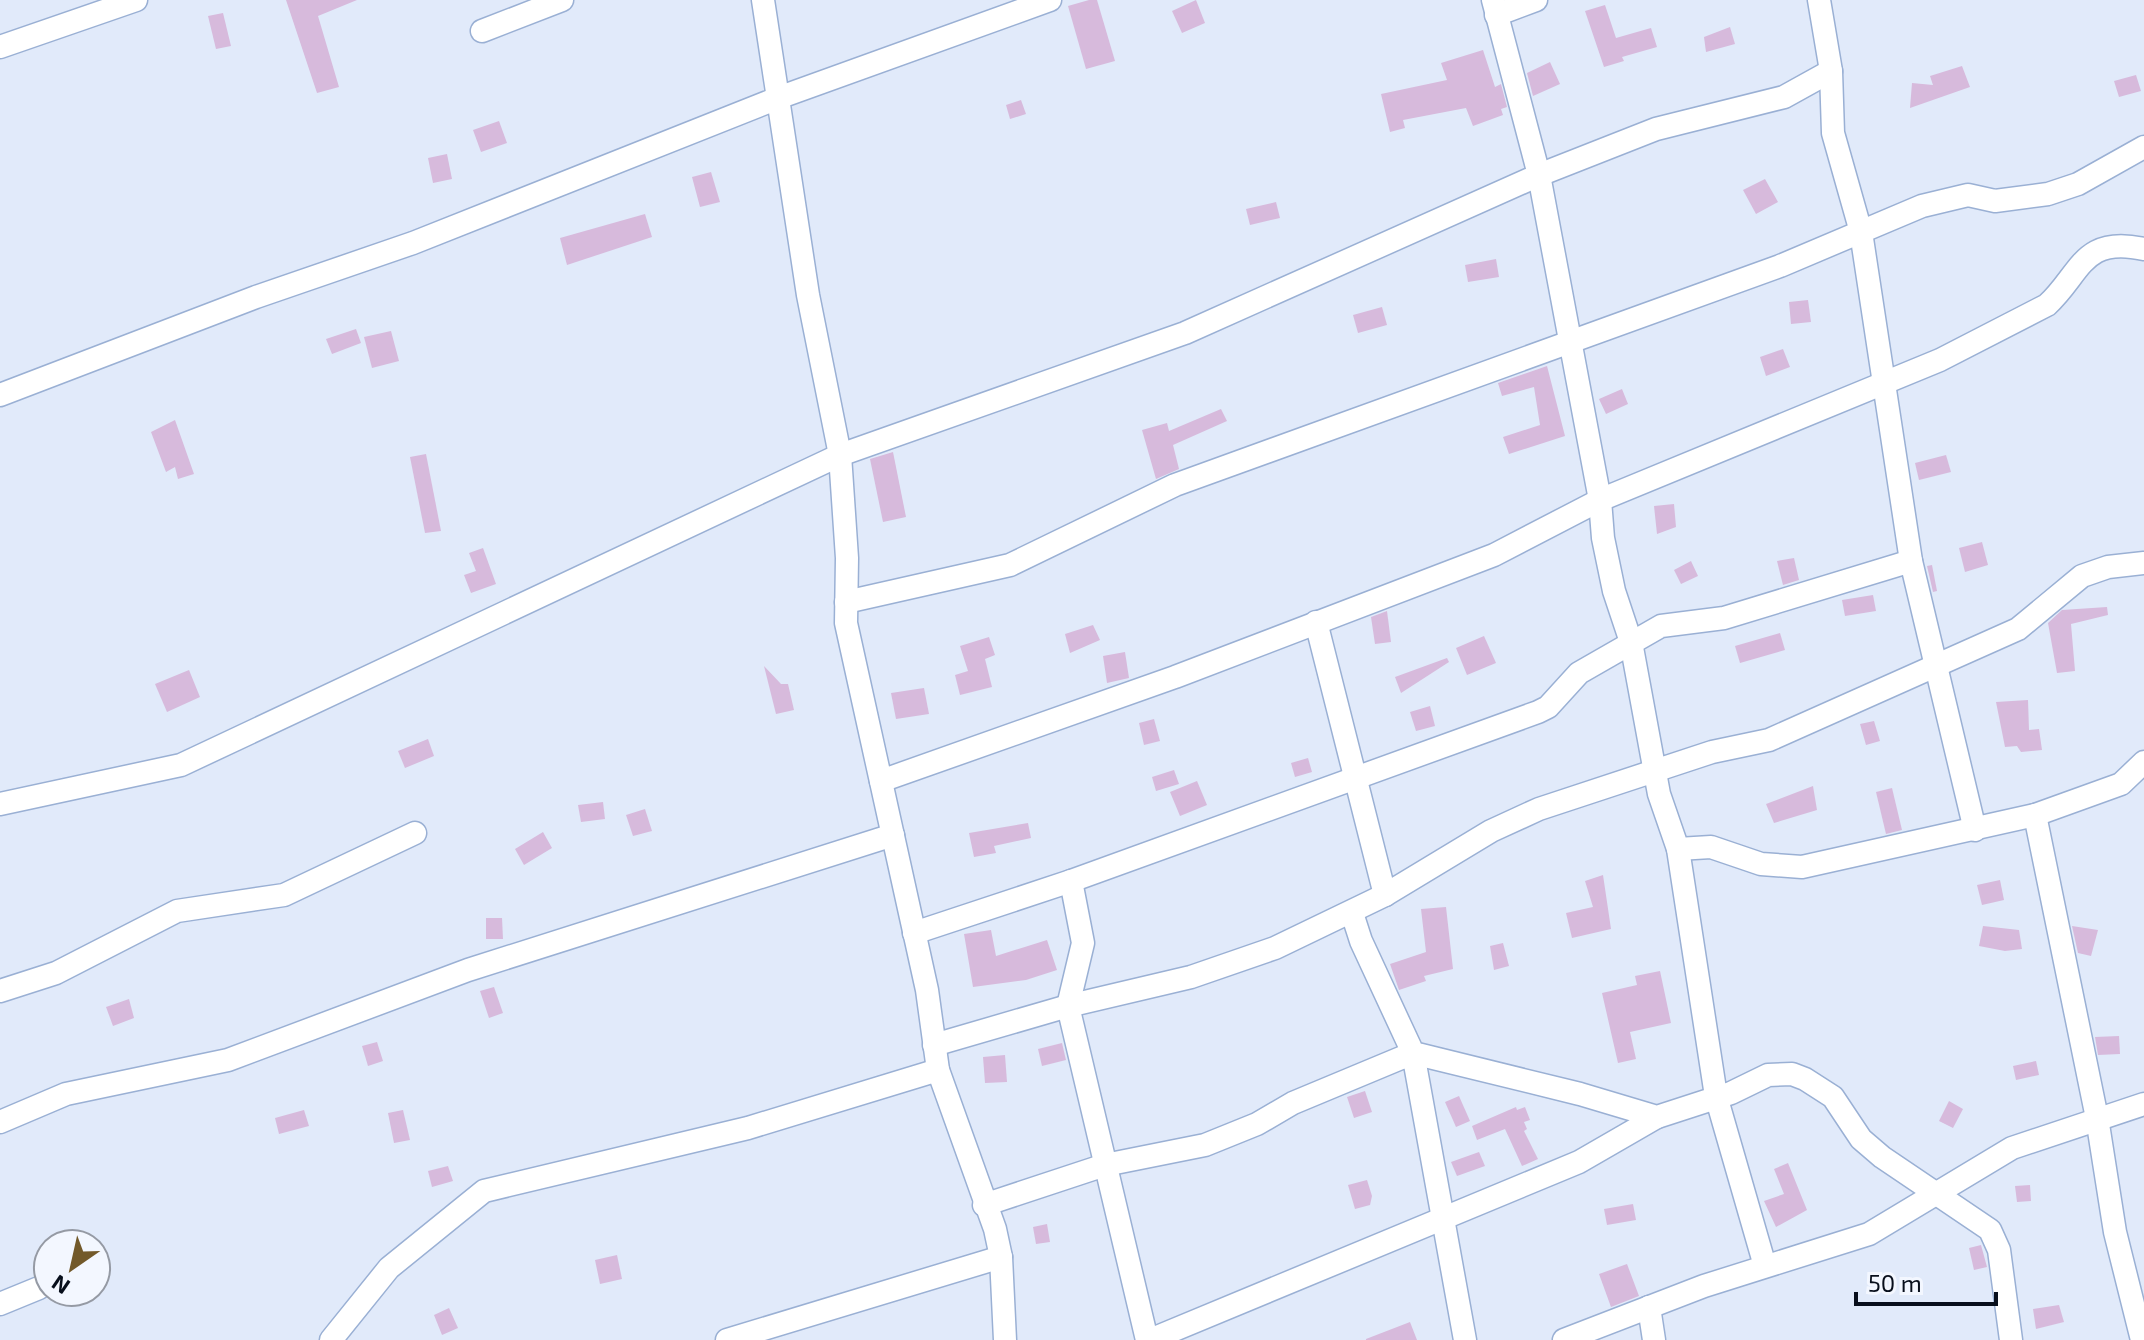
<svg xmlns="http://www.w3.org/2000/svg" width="2144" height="1340" viewBox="0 0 2144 1340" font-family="'Exo 2',sans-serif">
  <rect width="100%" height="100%" fill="#e1eafa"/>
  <!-- building -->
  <g fill="#d7badc">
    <polygon points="286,0 357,0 318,16 339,87 317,93"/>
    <polygon points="1089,0 1097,0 1115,61 1086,69 1068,6"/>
    <polygon points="1196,0 1205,23 1182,33 1172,11"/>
    <polygon points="1605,5 1616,38 1651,28 1657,47 1622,57 1624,61 1604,67 1585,11"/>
    <polygon points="223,13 231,46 216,49 208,16"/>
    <polygon points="1730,27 1735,44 1706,52 1704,37"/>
    <polygon points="1483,50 1495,87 1501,84 1507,107 1501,109 1503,115 1473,126 1466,108 1403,120 1405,128 1390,132 1381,94 1447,80 1441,63"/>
    <polygon points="1550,62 1560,84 1533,96 1527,73"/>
    <polygon points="1962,66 1970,87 1910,108 1912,83 1933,85 1930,76"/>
    <polygon points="2136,75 2141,91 2119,97 2114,81"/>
    <polygon points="1021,100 1026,114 1010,119 1006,105"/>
    <polygon points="499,121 507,143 481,152 473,130"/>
    <polygon points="447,154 452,179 433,183 428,158"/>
    <polygon points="711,172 720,202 700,207 692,177"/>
    <polygon points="1765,179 1778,202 1756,214 1743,190"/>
    <polygon points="1276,202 1280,218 1250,225 1246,209"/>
    <polygon points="645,214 652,237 567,265 560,238"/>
    <polygon points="1496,259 1499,277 1468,282 1465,265"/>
    <polygon points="1808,300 1811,322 1791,324 1789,302"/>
    <polygon points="1382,307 1387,325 1358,333 1353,315"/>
    <polygon points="356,329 361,343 332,354 326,339"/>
    <polygon points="391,331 399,361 372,368 364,337"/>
    <polygon points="1783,349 1790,367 1766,376 1760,357"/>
    <polygon points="1547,366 1565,436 1509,454 1503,437 1540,425 1534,387 1502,396 1498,383"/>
    <polygon points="1622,389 1628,404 1606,414 1599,399"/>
    <polygon points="1221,409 1227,421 1173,445 1179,469 1156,479 1142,430 1167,423 1169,431"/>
    <polygon points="175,420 194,474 178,479 175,467 166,472 151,432"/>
    <polygon points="893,452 906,517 883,522 870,459"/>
    <polygon points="426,454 441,531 425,533 410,457"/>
    <polygon points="1946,455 1951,472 1919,480 1915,463"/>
    <polygon points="1674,504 1676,527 1657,534 1654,506"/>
    <polygon points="1982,542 1988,565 1965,572 1959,548"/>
    <polygon points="483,548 496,584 471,593 464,575 476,571 469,553"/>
    <polygon points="1794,558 1799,580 1783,585 1777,561"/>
    <polygon points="1691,561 1698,576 1681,584 1674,570"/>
    <polygon points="1932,565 1937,591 1933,592 1927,566"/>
    <polygon points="1873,595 1876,611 1845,616 1842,600"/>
    <polygon points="2107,607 2108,615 2071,624 2075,671 2057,673 2048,623 2062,610"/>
    <polygon points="1387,611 1391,642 1375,644 1371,617"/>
    <polygon points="1093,625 1100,640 1070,653 1065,634"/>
    <polygon points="1780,633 1785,650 1740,663 1735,646"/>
    <polygon points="1484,636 1496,663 1467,675 1456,648"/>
    <polygon points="989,637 995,655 985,659 992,687 960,695 955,675 968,671 960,646"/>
    <polygon points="1125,652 1129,678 1107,683 1103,656"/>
    <polygon points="1447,658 1449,662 1401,693 1395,677"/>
    <polygon points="764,666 781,684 788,684 794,710 776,714"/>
    <polygon points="189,670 200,697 167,712 155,684"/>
    <polygon points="924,688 929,714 896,719 891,693"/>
    <polygon points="2028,700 2029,730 2039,729 2042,750 2021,752 2017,746 2005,747 1996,702"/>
    <polygon points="1430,706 1435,726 1416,731 1410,712"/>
    <polygon points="1154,719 1160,741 1144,745 1139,723"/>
    <polygon points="1874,721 1880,741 1866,745 1860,724"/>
    <polygon points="428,739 434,756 405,768 398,751"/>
    <polygon points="1308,758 1312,772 1295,777 1291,763"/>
    <polygon points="1174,770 1179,784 1156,791 1152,777"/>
    <polygon points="1197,781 1207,805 1180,816 1170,792"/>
    <polygon points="1813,786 1817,810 1774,823 1766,804"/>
    <polygon points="1892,788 1902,830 1886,834 1876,792"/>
    <polygon points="603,802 605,819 581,822 578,805"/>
    <polygon points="645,809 652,831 633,836 626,815"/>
    <polygon points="1028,823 1031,838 994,846 996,853 974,857 969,833"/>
    <polygon points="543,832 552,848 524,865 515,849"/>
    <polygon points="1603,875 1611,929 1572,938 1566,913 1593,907 1585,881"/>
    <polygon points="2000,880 2004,900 1982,905 1977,885"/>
    <polygon points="1446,907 1453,969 1424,976 1426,981 1399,990 1390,964 1426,952 1421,909"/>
    <polygon points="486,918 502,918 503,939 486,939"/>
    <polygon points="1983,926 2019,930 2022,949 2005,951 1979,946"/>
    <polygon points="2072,926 2098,930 2091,956 2078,953"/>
    <polygon points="991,930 996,956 1047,940 1057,970 1026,980 973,987 964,934"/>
    <polygon points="1503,943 1509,966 1494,970 1490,946"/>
    <polygon points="1660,971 1671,1023 1630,1032 1636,1059 1618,1063 1602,993 1637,985 1635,976"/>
    <polygon points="494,987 503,1013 489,1018 480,991"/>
    <polygon points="129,999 134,1018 113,1026 106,1007"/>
    <polygon points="2119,1036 2120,1054 2098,1055 2095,1037"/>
    <polygon points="377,1042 383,1061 368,1066 362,1046"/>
    <polygon points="1062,1043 1066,1060 1042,1066 1038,1049"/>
    <polygon points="1005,1055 1007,1082 985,1083 983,1057"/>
    <polygon points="2036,1061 2039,1075 2016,1080 2013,1066"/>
    <polygon points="1365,1091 1372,1112 1354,1118 1347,1097"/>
    <polygon points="1459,1096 1470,1121 1456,1127 1445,1102"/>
    <polygon points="1949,1101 1963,1109 1953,1128 1939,1121"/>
    <polygon points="1516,1107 1517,1110 1525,1107 1530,1120 1524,1122 1527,1129 1524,1131 1538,1159 1522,1166 1505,1129 1477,1140 1472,1126"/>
    <polygon points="304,1110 309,1126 279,1134 275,1118"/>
    <polygon points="403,1110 410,1140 394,1143 388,1113"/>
    <polygon points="1479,1152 1485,1166 1457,1176 1451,1162"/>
    <polygon points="1788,1163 1807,1210 1776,1227 1764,1201 1784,1194 1774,1169"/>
    <polygon points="448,1166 453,1181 432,1187 428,1171"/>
    <polygon points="1367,1180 1372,1196 1370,1205 1355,1209 1348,1185"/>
    <polygon points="2030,1185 2031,1201 2017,1202 2015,1186"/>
    <polygon points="1633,1204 1636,1220 1607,1225 1604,1209"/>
    <polygon points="1047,1224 1050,1242 1036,1244 1033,1227"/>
    <polygon points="1981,1245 1987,1267 1974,1270 1969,1248"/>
    <polygon points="617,1255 622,1279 600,1284 595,1260"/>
    <polygon points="1627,1264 1639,1296 1611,1307 1599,1274"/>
    <polygon points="2059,1305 2064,1322 2036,1329 2033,1309"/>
    <polygon points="449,1308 458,1328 442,1335 434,1315"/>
    <polygon points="1410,1322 1417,1340 1366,1340 1366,1339"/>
  </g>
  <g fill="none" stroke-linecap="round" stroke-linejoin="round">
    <!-- minor casing -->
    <g stroke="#9ab0d4" stroke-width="25">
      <g id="minor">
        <polyline points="763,0 808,295 840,455 847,558 846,623 927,990 938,1070 995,1229 1001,1257 1005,1340"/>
        <polyline points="1493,0 1539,175 1600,500 1603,538 1614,591 1631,642 1659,794 1678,849 1711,847 1761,864 1802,867 2035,815 2121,784 2144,762"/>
        <polyline points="1819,0 1831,71 1833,133 1861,232 1911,561 1975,830"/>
        <polyline points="1496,15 1536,0"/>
        <polyline points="482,31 562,0"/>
        <polyline points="0,47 136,0"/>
        <polyline points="0,395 256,297 413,243 778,98 1050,0"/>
        <polyline points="846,602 1010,565 1175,485 1780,266 1922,206 1968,195 1995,201 2048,194 2078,184 2144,147"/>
        <polyline points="1316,622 1385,895"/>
        <path d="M881,781L1175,677L1494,555L1600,500L1940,360L2047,305C2081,274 2082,235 2144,249"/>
        <polyline points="0,804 181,765 840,455 1185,333 1539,175 1656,129 1784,97 1831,71"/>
        <polyline points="2035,815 2097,1118 2115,1232 2142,1340"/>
        <polyline points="1678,849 1716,1096 1765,1266"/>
        <polyline points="1071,881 1083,943 1068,1006 1147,1340"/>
        <polyline points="1352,913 1361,941 1413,1053 1580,1094 1657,1117 1731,1093 1768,1075 1792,1074 1805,1079 1833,1097 1861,1139 1882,1157 1990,1230 1999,1250 2011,1340"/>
        <polyline points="914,933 1071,881 1538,712 1548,707 1579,673 1661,626 1724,618 1911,561"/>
        <polyline points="0,991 56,973 177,911 284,895 415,833"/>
        <polyline points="934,1045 1068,1006 1191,977 1275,948 1385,895 1491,831 1539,809 1712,752 1769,740 2018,629 2082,576 2108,567 2144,563"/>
        <polyline points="0,1122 66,1094 228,1060 468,970 893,835"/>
        <polyline points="984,1205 1105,1165 1205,1145 1257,1124 1293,1103 1413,1053 1465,1340"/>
        <polyline points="0,1304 39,1288"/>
        <polyline points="1649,1307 1654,1340"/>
        <polyline points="331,1340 389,1268 484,1191 748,1128 938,1070"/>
        <polyline points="727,1340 1001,1257"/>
        <polyline points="1150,1340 1579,1162 1657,1117"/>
        <polyline points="1564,1340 1704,1286 1869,1234 2012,1148 2144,1104"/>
      </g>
    </g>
    <!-- minor -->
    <use href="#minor" stroke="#fff" stroke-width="22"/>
  </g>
  <!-- north arrow -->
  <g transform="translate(72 1268) rotate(214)"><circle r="38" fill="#f3f7ff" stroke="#959aa4" stroke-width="2"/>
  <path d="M0-6L14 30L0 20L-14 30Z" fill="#72592a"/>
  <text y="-12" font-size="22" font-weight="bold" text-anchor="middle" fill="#080f1c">N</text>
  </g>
  <!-- scale -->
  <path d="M1856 1292v12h140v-12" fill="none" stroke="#080f1c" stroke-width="4"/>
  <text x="1868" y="1292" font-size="24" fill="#080f1c" stroke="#f3f7ff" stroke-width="6" paint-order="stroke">50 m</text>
</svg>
